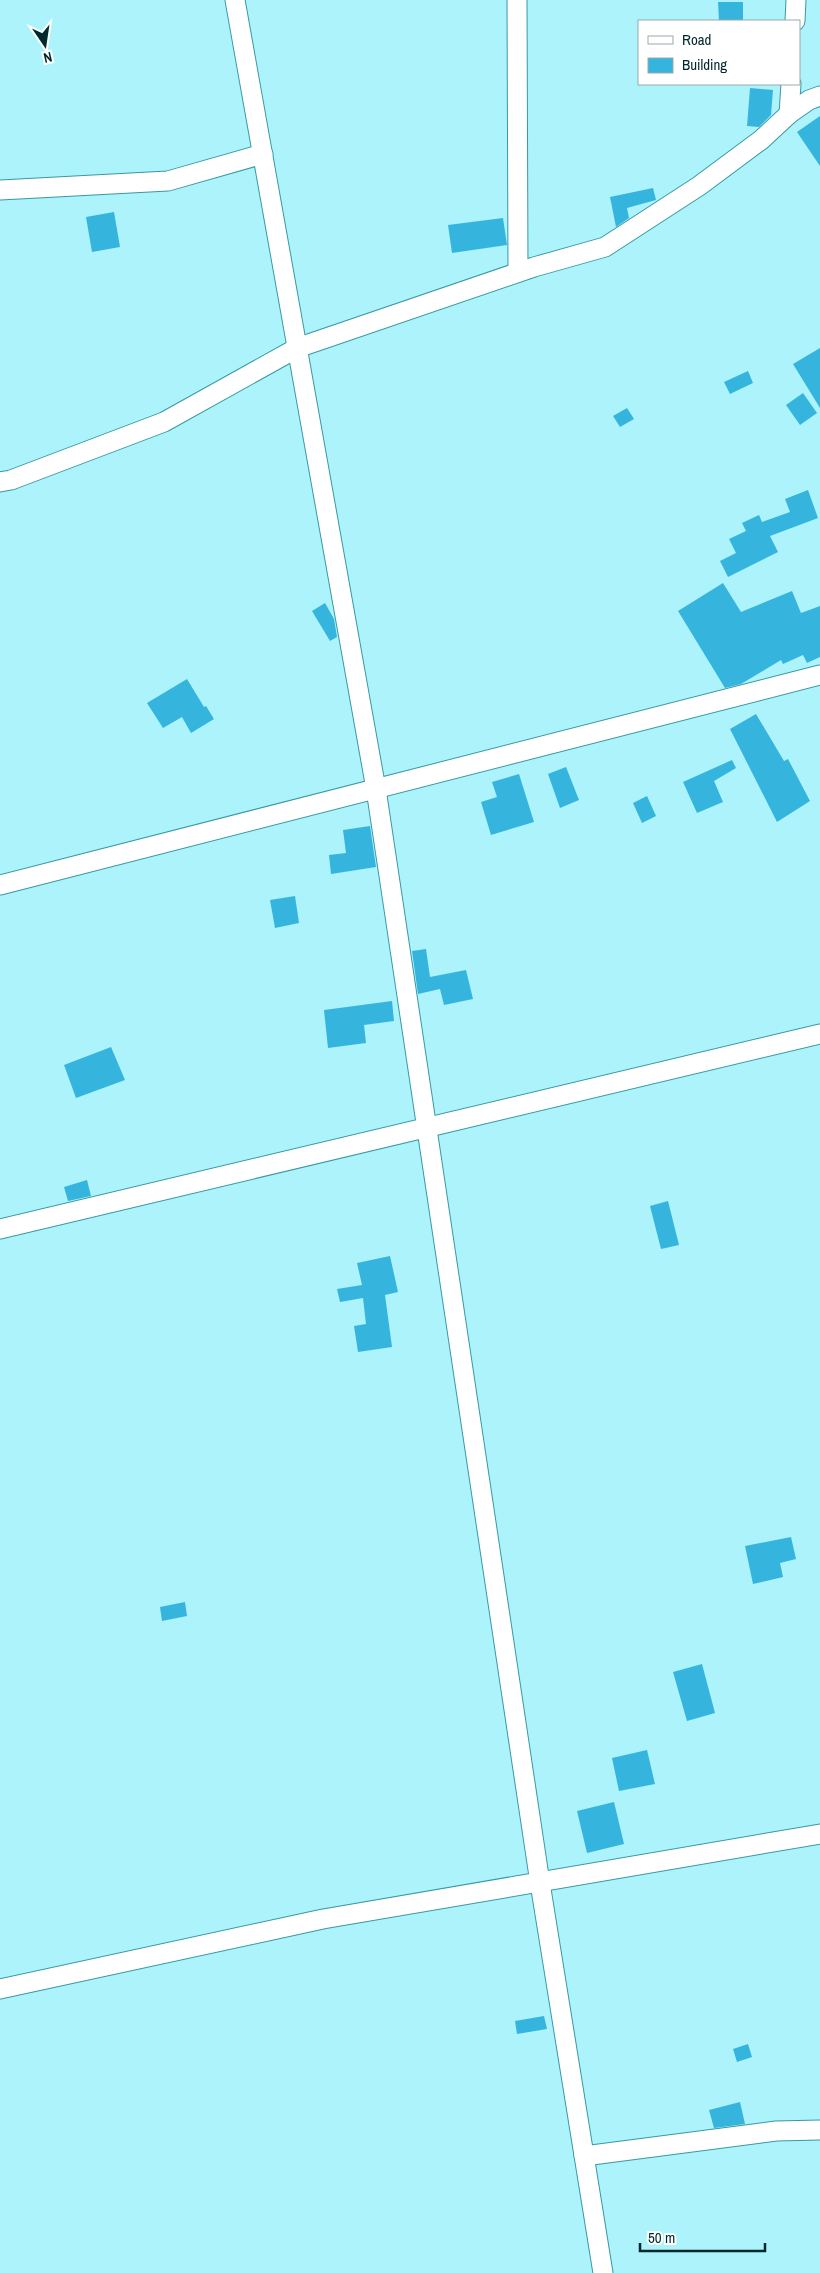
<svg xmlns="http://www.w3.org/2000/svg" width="820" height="2273" viewBox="0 0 820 2273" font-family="'Archivo Narrow',sans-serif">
  <rect width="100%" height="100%" fill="#acf3fb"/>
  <!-- building -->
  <g fill="#35b5de">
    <polygon points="718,2 743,2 743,21 719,21"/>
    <polygon points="750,88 773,90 771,115 759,127 747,126"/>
    <polygon points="820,116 820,166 797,132"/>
    <polygon points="653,188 656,200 627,208 629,218 616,227 610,197"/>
    <polygon points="114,212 120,247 92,252 86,217"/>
    <polygon points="503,218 507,245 452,253 448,225"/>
    <polygon points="820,348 820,408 793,364"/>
    <polygon points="748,371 753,383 730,394 724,382"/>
    <polygon points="803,393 817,413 800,425 786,405"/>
    <polygon points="627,408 634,419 620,427 613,416"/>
    <polygon points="808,490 818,518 770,536 778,552 728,577 720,561 736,553 729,539 746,531 742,523 759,515 762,522 790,512 785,499"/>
    <polygon points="723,583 741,612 792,591 801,613 820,606 820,657 807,663 803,655 783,664 781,660 741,684 725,688 678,611"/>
    <polygon points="325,603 334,619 337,637 330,641 312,611"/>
    <polygon points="187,679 204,707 206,706 214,719 191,733 182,717 163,728 147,703"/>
    <polygon points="756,714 784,761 788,759 810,801 777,822 730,729"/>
    <polygon points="732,760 736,768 714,781 723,802 697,813 683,782"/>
    <polygon points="566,767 579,800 560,808 548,774"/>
    <polygon points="519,774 534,822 491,835 481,802 497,797 492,782"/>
    <polygon points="647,796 656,816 642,823 633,803"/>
    <polygon points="370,826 376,867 331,874 329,855 346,853 343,830"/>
    <polygon points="295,896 299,923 275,928 270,900"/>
    <polygon points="426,949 430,977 466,970 473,999 444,1005 440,989 418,994 412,951"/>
    <polygon points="392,1001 394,1021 364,1025 366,1043 328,1048 324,1010"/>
    <polygon points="111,1047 125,1080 76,1098 64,1065"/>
    <polygon points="87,1180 91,1196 68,1201 64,1187"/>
    <polygon points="668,1201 679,1245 661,1249 650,1206"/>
    <polygon points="390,1256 398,1292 385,1295 392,1347 358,1352 354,1326 366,1324 363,1298 340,1302 337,1289 362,1285 357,1263"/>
    <polygon points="791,1537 796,1559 780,1563 783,1577 753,1584 745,1546"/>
    <polygon points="185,1602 187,1616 162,1621 160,1607"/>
    <polygon points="702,1664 715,1713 687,1721 673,1672"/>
    <polygon points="647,1750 655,1784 619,1791 612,1758"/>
    <polygon points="614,1802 624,1844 587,1853 577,1811"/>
    <polygon points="544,2016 547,2029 517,2034 515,2021"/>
    <polygon points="748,2044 752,2057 737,2062 733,2049"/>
    <polygon points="740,2102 745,2124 714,2128 709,2110"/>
  </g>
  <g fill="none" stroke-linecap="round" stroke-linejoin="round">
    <!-- street casing -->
    <g stroke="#3899a2" stroke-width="21">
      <g id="street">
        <polyline points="235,0 376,789 540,1883 603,2273"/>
        <polyline points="517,0 518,272"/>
        <polyline points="795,21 796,0"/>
        <polyline points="789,114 791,84"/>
        <polyline points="0,190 168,181 263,154"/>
        <polyline points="0,482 11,480 164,422 297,348 534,267 605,247 699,186 761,140 789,114 809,100 820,96"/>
        <polyline points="0,885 820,675"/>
        <polyline points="0,1229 820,1034"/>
        <polyline points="0,1989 323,1919 820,1834"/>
        <polyline points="584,2156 776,2131 820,2130"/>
      </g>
    </g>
    <!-- street -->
    <use href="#street" stroke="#fff" stroke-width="19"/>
  </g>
  <!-- legend -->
  <rect x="638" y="20" width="162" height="65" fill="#ffffff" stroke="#99a9ab"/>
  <rect x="648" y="36" width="25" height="8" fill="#ffffff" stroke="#99a9ab"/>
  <text x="682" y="45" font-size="15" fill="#00292d">Road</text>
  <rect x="648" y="58" width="25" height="15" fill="#35b5de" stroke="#99a9ab"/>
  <text x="682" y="70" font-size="15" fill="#00292d">Building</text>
  <!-- north arrow -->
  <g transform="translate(45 45) rotate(167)" stroke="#ffffff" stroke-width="4" paint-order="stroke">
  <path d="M0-4L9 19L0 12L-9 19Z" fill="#00292d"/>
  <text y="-8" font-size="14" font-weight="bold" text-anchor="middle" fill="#00292d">N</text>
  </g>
  <!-- scale -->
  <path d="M640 2243v8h125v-8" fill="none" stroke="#00292d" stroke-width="2.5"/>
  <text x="648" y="2243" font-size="15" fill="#00292d" stroke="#ffffff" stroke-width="4" paint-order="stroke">50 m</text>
</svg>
